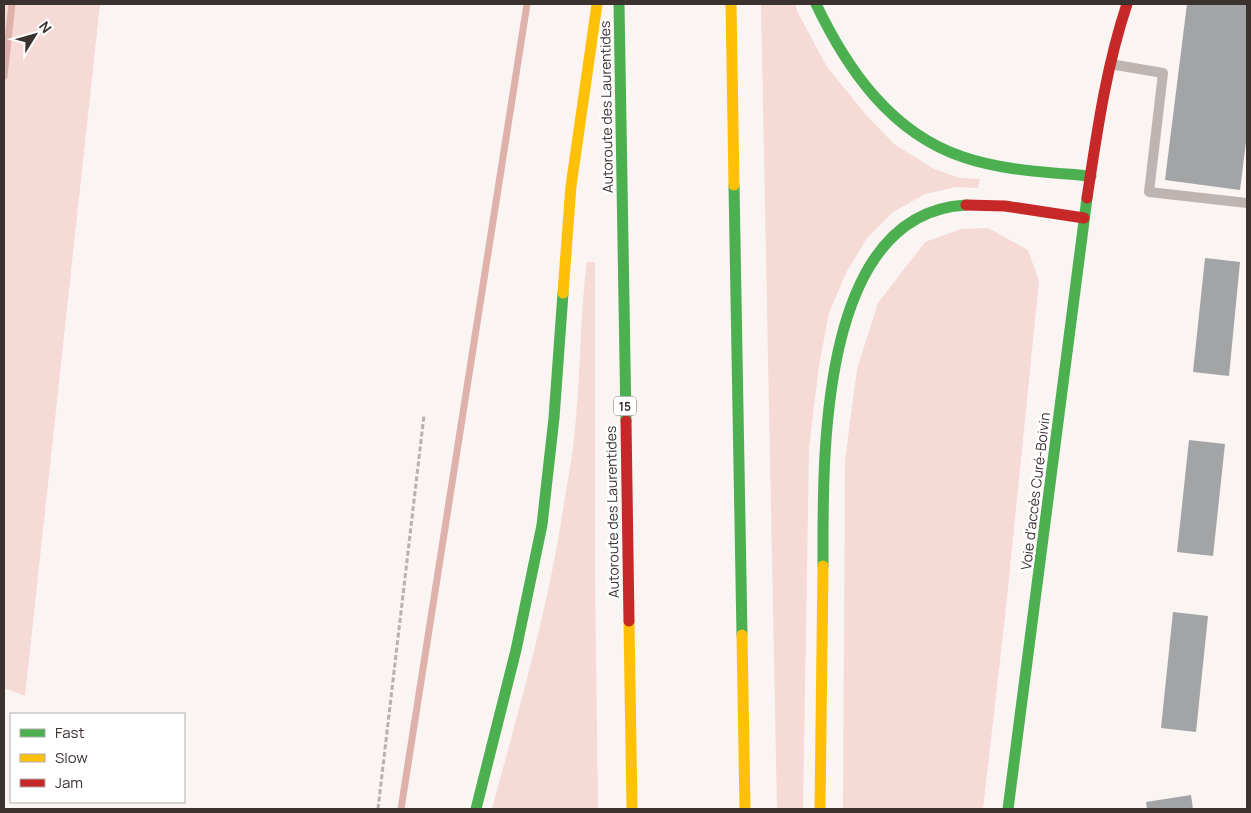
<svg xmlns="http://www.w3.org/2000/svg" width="1251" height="813" viewBox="0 0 1251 813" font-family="Manrope,sans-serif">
  <rect width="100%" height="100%" fill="#faf4f3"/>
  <!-- green -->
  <g fill="#f5dad5">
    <polygon points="4,4 100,4 25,696 4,688"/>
    <polygon points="761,4 795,4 798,13 827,67 867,116 894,144 934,169 960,178 980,179 978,188 956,187 925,194 893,212 867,238 846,273 829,313 819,366 809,448 803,809 777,809"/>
    <polygon points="988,228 1028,250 1039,281 1005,617 983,809 843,809 845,461 857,369 878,303 925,242 961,229"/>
    <path d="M587,262H595V576L598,809H492C519,708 549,607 564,503C569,475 574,446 576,417C581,365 580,313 587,262Z"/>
  </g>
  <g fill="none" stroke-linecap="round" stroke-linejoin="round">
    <!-- stream -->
    <g stroke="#deb2aa" stroke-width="7">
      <polyline points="4,76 12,4"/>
      <polyline points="401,809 527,4"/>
    </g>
  </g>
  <!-- building -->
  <g fill="#a2a4a5">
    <polygon points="1187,4 1247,4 1247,134 1240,190 1165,180"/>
    <polygon points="1205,258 1240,262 1229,376 1193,372"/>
    <polygon points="1189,440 1225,444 1213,556 1177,552"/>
    <polygon points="1173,612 1208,616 1196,732 1161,728"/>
    <polygon points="1191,795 1193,809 1147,809 1146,802"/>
  </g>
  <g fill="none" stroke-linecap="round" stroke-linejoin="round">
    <!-- path -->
    <polyline stroke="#b8b1b0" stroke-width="3" stroke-dasharray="5 2.5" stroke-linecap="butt" points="378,809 424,415"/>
    <!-- lane -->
    <polyline stroke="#beb5b3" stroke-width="10" points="1110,64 1163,73 1149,192 1247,203"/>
    <!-- fast -->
    <g stroke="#4caf50" stroke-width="11">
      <polyline points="619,4 626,421"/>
      <path d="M816,4C847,69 891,133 963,157C1004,171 1048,172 1091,176"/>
      <polyline points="734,185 742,635"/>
      <path d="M823,566C823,461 817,213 966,205"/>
      <polyline points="476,809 516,650 542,525 554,418 563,293"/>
      <polyline points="1008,809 1087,198"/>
    </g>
    <!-- slow -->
    <g stroke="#ffc107" stroke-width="11">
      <polyline points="731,4 734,185"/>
      <polyline points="563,293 571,186 597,4"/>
      <polyline points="629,621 632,809"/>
      <polyline points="742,635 745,809"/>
      <polyline points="820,809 823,566"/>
    </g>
    <!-- jam -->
    <g stroke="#c62828" stroke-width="11">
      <path d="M1087,198C1097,132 1106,67 1127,4"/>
      <polyline points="966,205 1005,206 1084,218"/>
      <polyline points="626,421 629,621"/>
    </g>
  </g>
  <g text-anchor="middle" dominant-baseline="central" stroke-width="5" stroke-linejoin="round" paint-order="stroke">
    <!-- shield labels -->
    <rect fill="#fff" stroke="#766f6d" stroke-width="1" x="614" y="396.5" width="22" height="19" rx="4"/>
    <g font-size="12" font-weight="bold" fill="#3b312f">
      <text x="625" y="406">15</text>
    </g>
    <!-- street labels -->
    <g font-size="14" fill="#3b312f" stroke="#fff">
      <text transform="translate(606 107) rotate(-91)">Autoroute des Laurentides</text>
      <text transform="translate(1035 491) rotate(-83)">Voie d'accès Curé-Boivin</text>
      <text transform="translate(612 512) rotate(-91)">Autoroute des Laurentides</text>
    </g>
  </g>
  <!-- border -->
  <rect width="1251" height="813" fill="none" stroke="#3b312f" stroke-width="10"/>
  <!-- legend -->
  <rect x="10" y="713" width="175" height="90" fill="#ffffff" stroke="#b1adac"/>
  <rect x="20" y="729" width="25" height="8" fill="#4caf50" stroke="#b1adac"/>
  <text x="55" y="738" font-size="15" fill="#3b312f">Fast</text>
  <rect x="20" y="754" width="25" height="8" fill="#ffc107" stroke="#b1adac"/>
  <text x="55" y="763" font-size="15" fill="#3b312f">Slow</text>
  <rect x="20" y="779" width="25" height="8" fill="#c62828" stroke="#b1adac"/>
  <text x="55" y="788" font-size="15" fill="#3b312f">Jam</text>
  <!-- north arrow -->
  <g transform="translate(35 35) rotate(53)" stroke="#ffffff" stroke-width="4" paint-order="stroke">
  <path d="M0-4L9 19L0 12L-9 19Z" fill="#3b312f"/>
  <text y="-8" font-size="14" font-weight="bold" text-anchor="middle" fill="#3b312f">N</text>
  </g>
</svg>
